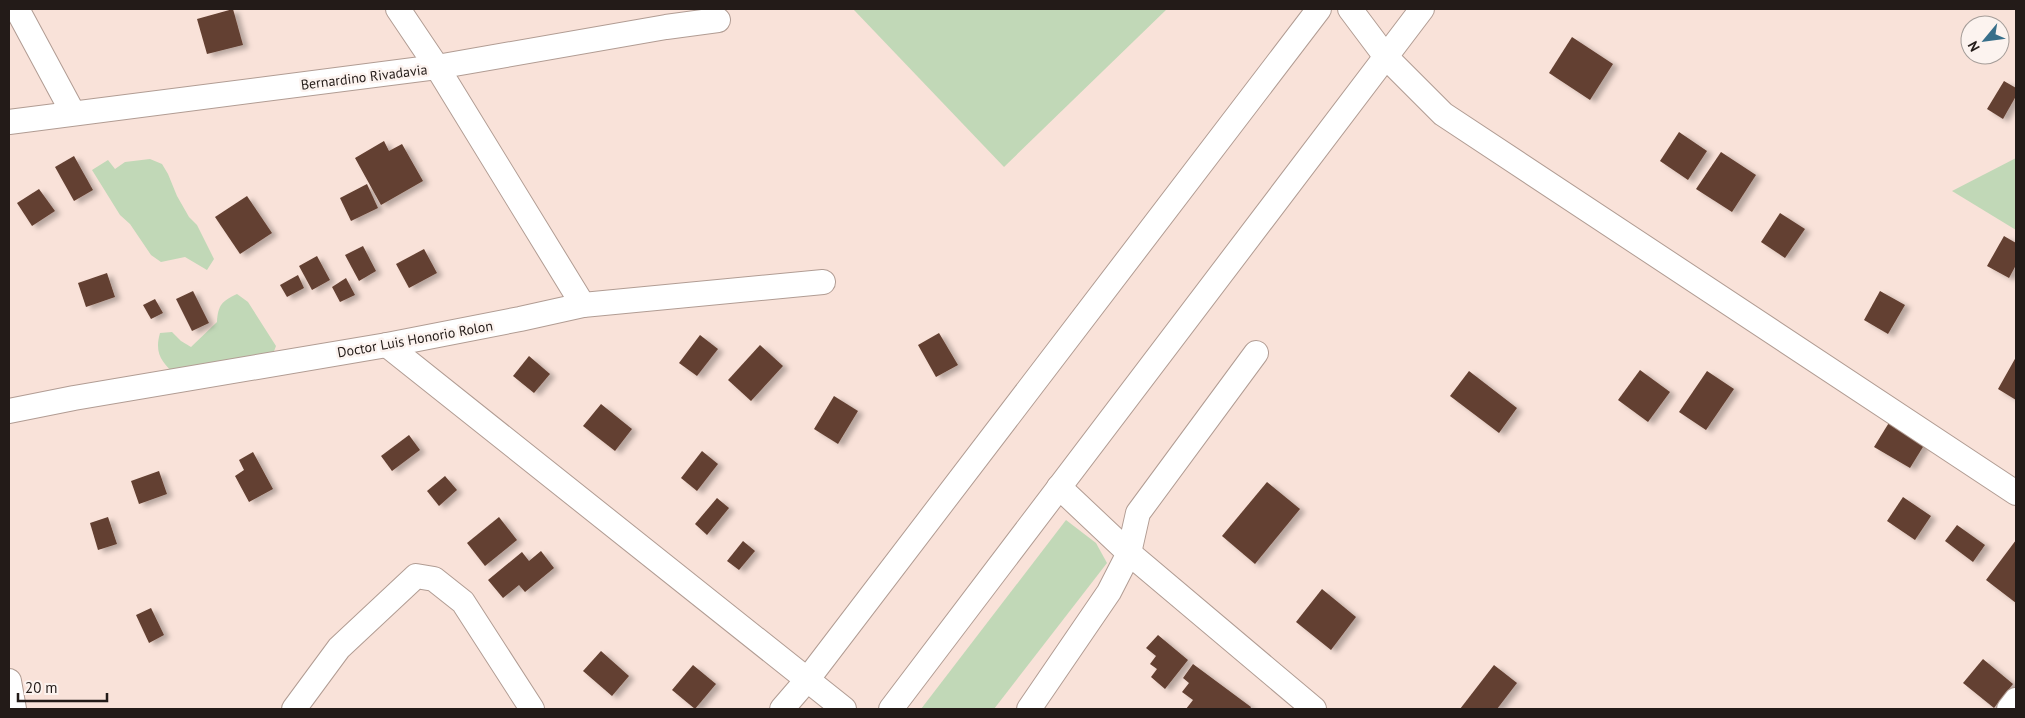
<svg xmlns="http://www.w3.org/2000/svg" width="2025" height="718" viewBox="0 0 2025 718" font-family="'PT Sans',sans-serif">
  <defs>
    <filter id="shadow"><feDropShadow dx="5.5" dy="3" stdDeviation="2.5" flood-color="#0004"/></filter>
  </defs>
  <rect width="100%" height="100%" fill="#f9e2d9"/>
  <!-- green -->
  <g fill="#c1d8b7">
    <polygon points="855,9 1167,9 1004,167 854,10"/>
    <polygon points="2016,158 2016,230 1952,191"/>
    <polygon points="150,159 162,164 168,174 177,196 189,217 197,225 214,259 207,270 185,257 161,262 151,255 130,224 120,215 92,170 108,160 115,169 125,162"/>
    <path d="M237,294L248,302L276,346L271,359L176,376C162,362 154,354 160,333L172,332L181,341L191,347L217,322C218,305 222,301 237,294Z"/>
    <polygon points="1066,520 1096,543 1107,563 994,709 921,709"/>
  </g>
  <!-- building -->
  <g fill="#633f30" filter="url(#shadow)">
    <polygon points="233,9 243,45 207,54 197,19"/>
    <polygon points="1572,37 1613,64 1590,100 1549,73"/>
    <polygon points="2004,81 2016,88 2016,96 2003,119 1987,109"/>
    <polygon points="1679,132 1707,151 1688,180 1660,161"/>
    <polygon points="384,141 389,151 402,144 423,181 381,205 355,158"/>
    <polygon points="1721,152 1756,175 1732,212 1696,189"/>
    <polygon points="74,156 93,190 74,201 55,167"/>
    <polygon points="367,184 378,208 351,221 340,198"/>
    <polygon points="39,189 55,211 32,226 17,203"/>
    <polygon points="247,196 272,233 240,254 215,217"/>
    <polygon points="1780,213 1805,229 1785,258 1761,242"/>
    <polygon points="2004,236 2016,243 2016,265 2009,278 1987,266"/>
    <polygon points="363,246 376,271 359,281 345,255"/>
    <polygon points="424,249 437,273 409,288 396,264"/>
    <polygon points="317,256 330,280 312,290 299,266"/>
    <polygon points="107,273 115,297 86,307 78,283"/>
    <polygon points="298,275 304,288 287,297 280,285"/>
    <polygon points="346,278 355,295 340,302 332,287"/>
    <polygon points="193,291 209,323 192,331 176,299"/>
    <polygon points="1880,291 1905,305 1888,334 1864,320"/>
    <polygon points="155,299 163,313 151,319 143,305"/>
    <polygon points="939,333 958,365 936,377 918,345"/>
    <polygon points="700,335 718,349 697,376 679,363"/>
    <polygon points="760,345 783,366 751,401 728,380"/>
    <polygon points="529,356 550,374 534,393 513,376"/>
    <polygon points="2016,357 2016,400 1998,389"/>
    <polygon points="1640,370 1670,392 1648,422 1618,400"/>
    <polygon points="1469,371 1517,408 1499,433 1450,396"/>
    <polygon points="1707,371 1734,389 1706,430 1679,412"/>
    <polygon points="834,396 858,411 838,444 814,429"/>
    <polygon points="601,404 632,429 615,451 583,426"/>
    <polygon points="1890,421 1926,442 1910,468 1874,447"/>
    <polygon points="409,435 420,450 392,471 381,456"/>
    <polygon points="702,451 718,464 697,491 681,478"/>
    <polygon points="253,452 273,489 249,502 235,476 244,470 239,460"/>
    <polygon points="159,471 167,494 139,504 131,481"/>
    <polygon points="445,476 457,490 439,506 427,491"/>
    <polygon points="1267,482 1300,509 1255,564 1222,536"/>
    <polygon points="1903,497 1931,516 1915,540 1887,521"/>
    <polygon points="717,498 729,508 707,535 695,524"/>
    <polygon points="108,517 117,544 98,550 90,523"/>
    <polygon points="499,517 517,540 485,566 467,543"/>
    <polygon points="1957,525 1985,545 1973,562 1945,541"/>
    <polygon points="2016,540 2016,603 1986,580"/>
    <polygon points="743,541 755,551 739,570 727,561"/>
    <polygon points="541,551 554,568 525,592 519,585 503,598 488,580 522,552 529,561"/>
    <polygon points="1322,589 1356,617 1331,650 1296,622"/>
    <polygon points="151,608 164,635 149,643 136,615"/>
    <polygon points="1158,635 1188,660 1165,689 1151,677 1157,669 1150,664 1156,656 1146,648"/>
    <polygon points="601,651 629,676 612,696 583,671"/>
    <polygon points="1983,659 2013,684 1994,708 1963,683"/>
    <polygon points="1193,664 1251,707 1250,709 1186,709 1193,700 1182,692 1189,683 1183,678"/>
    <polygon points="693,665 716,684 695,709 672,690"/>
    <polygon points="1494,665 1517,683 1497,709 1460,709"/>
  </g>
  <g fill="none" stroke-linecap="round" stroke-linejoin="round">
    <!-- minor casing -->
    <g stroke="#b19c93" stroke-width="26">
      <g id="minor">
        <polyline points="17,9 73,113"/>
        <polyline points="398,9 437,67 583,305"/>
        <polyline points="1350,9 1386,57 1443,114 2016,493"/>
        <polyline points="9,122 437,67 666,27 718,20"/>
        <polyline points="387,345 844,709"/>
        <polyline points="9,411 74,398 387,345 520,319 583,305 823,282"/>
        <polyline points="1059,487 1129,553 1314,709"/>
        <polyline points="9,681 14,709"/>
        <polyline points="294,709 339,648 416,576 434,579 463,602 532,709"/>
        <polyline points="782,709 807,680 1319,9"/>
        <polyline points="891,709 1422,9"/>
        <polyline points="1029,709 1109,592 1129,553 1138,513 1256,353"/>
        <polyline points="2009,709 2016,700"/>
      </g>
    </g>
    <!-- minor -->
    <use href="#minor" stroke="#fff" stroke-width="24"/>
  </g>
  <g text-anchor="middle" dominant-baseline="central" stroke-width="5" stroke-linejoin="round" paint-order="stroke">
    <!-- street labels -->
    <g font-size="14" fill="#231b18" stroke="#fcf3ef">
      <text transform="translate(364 77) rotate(-7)">Bernardino Rivadavia</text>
      <text transform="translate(415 339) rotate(-10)">Doctor Luis Honorio Rolon</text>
    </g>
  </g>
  <!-- border -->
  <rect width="2025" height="718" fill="none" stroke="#231b18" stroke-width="20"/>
  <!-- north arrow -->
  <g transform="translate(1985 40) rotate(241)"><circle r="24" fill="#fcf3ef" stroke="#a59d99"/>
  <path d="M0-4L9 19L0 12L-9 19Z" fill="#386f8a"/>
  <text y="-8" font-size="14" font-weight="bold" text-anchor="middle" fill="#231b18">N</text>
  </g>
  <!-- scale -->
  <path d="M18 693v8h89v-8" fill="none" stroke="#231b18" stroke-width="2.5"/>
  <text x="25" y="693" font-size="15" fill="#231b18" stroke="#fcf3ef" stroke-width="4" paint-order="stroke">20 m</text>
</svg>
